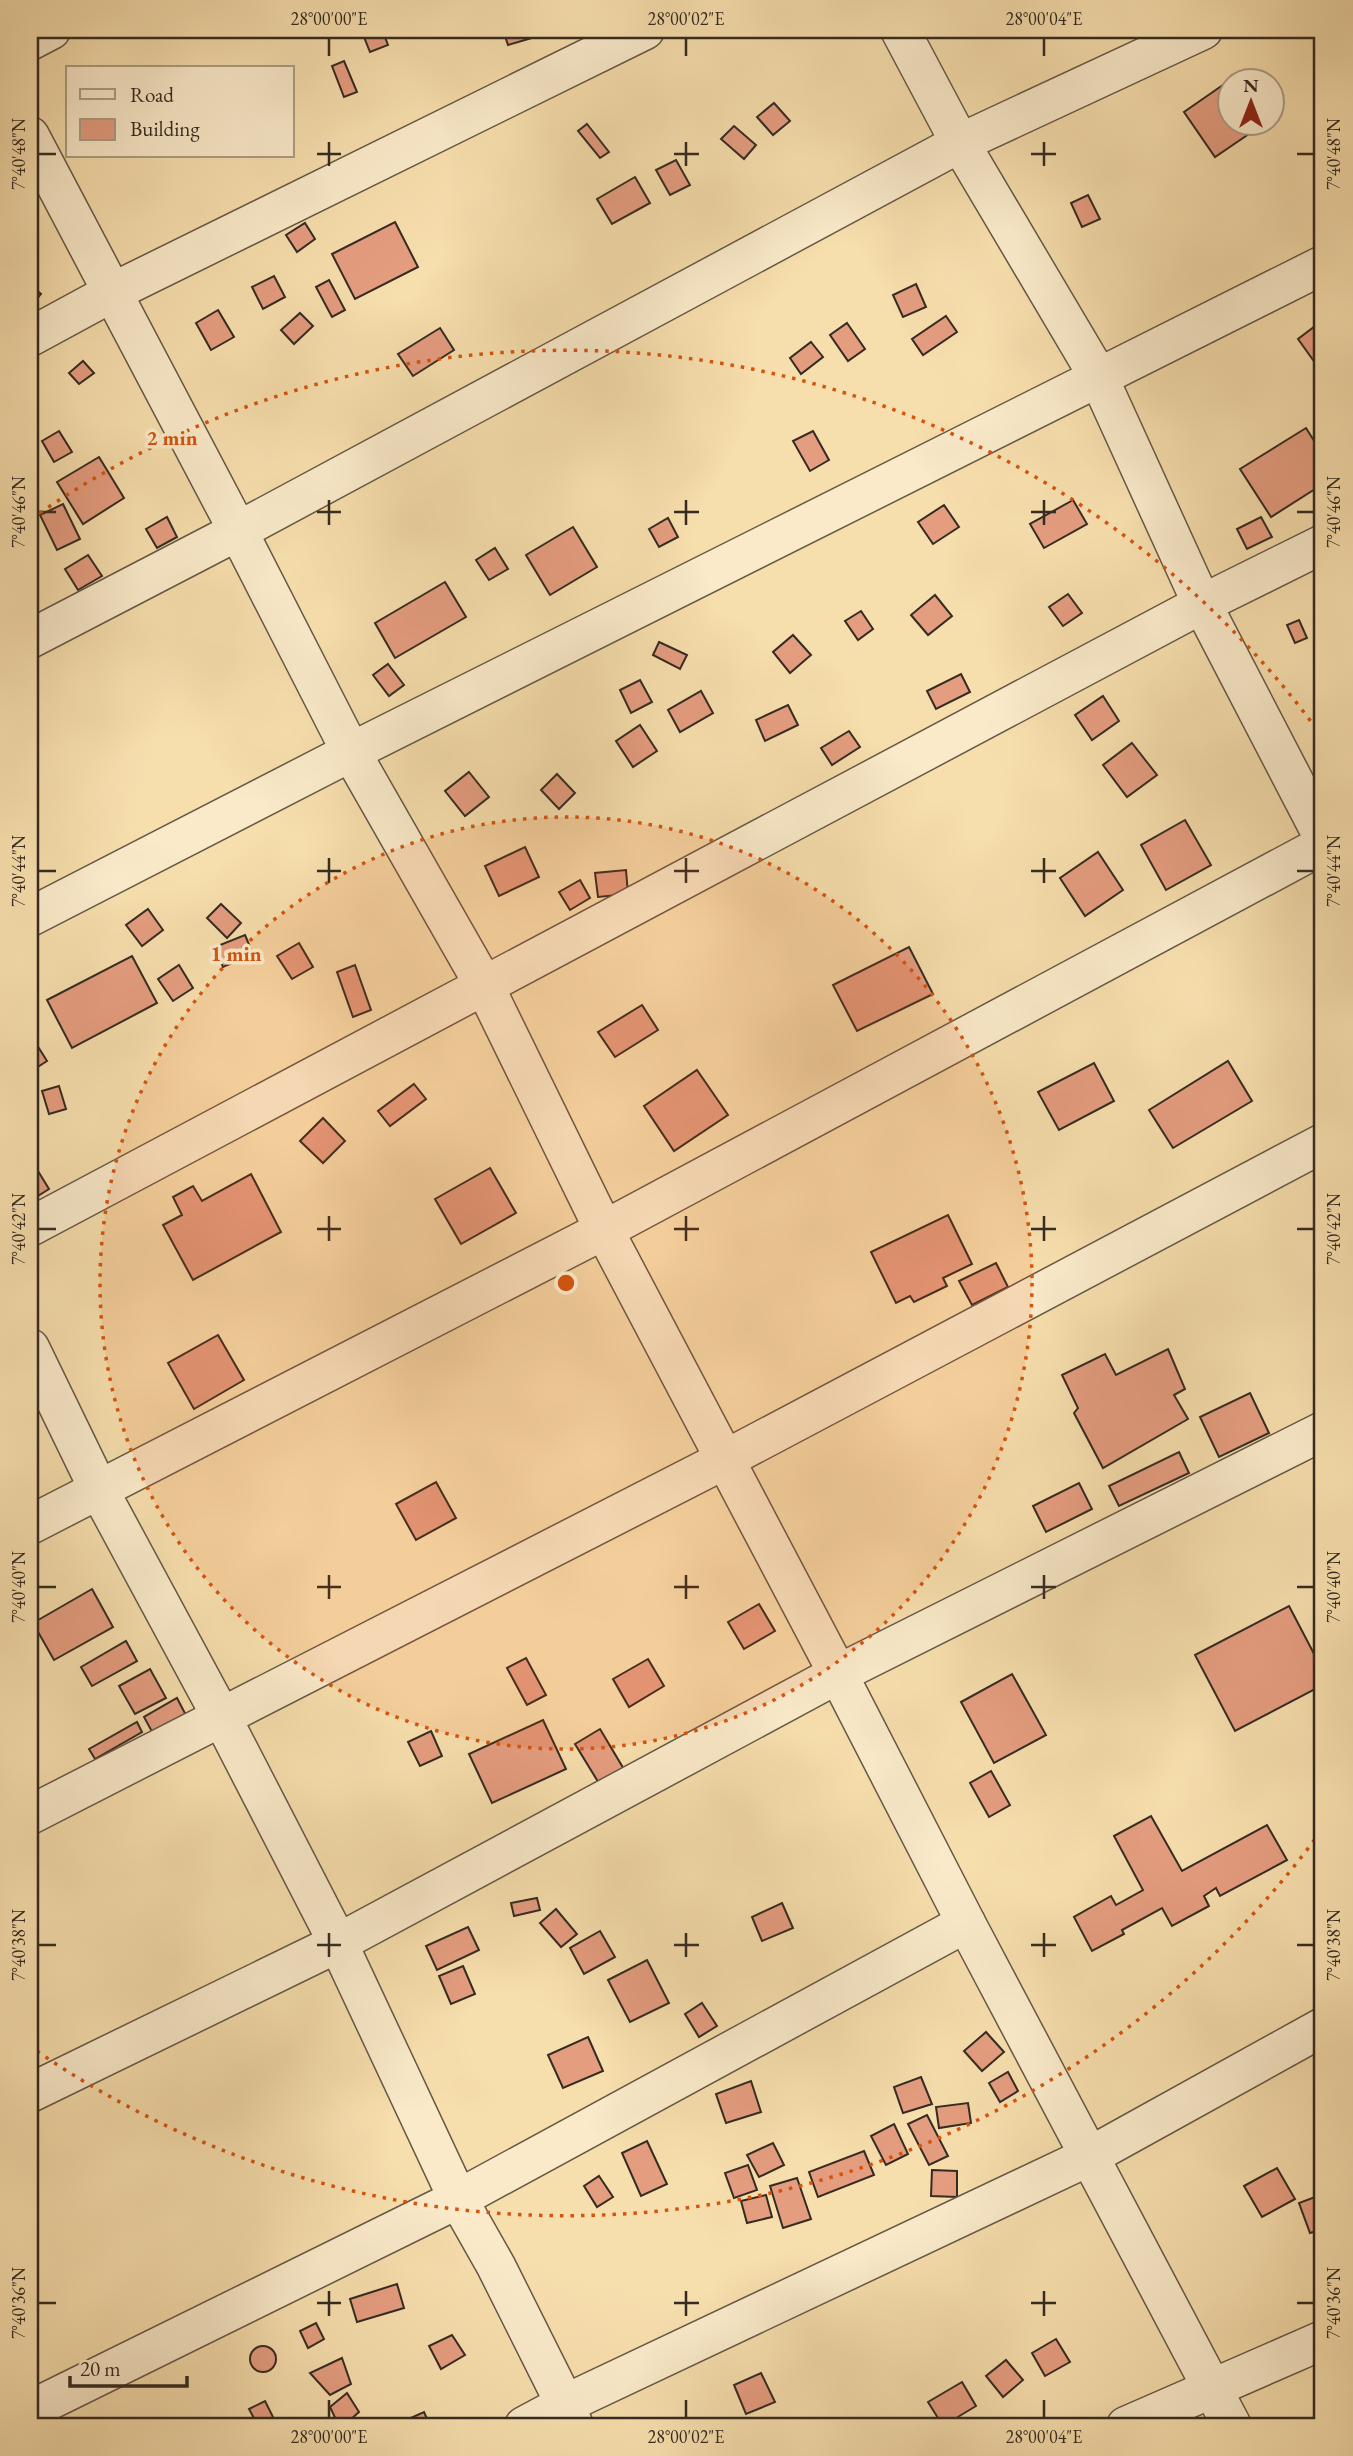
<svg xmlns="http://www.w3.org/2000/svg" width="1353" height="2456" viewBox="0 0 1353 2456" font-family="'EB Garamond',serif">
  <rect width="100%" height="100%" fill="#f7dead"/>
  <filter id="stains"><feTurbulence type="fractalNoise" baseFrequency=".00286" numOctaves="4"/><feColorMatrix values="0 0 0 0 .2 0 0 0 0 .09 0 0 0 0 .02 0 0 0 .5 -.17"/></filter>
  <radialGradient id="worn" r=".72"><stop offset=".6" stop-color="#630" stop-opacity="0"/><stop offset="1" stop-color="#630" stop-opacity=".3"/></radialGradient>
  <!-- building -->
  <g fill="#e59d80" stroke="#342b22" stroke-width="2">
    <polygon points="367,30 382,30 388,45 370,52 362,32"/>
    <polygon points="503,30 533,30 535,37 508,45"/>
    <polygon points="344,61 357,92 344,97 332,66"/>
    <polygon points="1233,78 1235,80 1230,80 1230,122 1265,123 1215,157 1184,112"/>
    <polygon points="774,103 790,121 773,135 757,117"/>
    <polygon points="587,124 609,152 600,158 578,131"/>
    <polygon points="734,126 756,145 744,159 721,139"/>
    <polygon points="676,160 690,185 670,195 656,170"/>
    <polygon points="635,177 650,203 612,224 597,199"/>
    <polygon points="1088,195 1100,219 1082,227 1071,203"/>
    <polygon points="395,222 418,267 355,299 332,254"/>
    <polygon points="305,223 315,239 297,252 286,235"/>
    <polygon points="274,276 285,297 263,309 252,287"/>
    <polygon points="329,280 345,310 332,317 316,287"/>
    <polygon points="916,284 926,307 903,317 893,295"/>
    <polygon points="30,285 41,294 30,307"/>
    <polygon points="218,310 234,337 211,350 196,323"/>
    <polygon points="300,313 313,326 294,344 281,330"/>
    <polygon points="946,316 957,332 923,355 912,339"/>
    <polygon points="1323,320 1323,374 1298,339"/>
    <polygon points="847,323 865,349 848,361 830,335"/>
    <polygon points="440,328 454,350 413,376 398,354"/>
    <polygon points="811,342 823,357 801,374 790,358"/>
    <polygon points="83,361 94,373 79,384 69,373"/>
    <polygon points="1306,428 1323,455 1323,484 1271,517 1240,469"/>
    <polygon points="59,431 72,452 54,462 42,441"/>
    <polygon points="813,431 829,460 810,471 793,441"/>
    <polygon points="99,457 124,498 83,524 57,482"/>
    <polygon points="1073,500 1087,524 1044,548 1030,524"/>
    <polygon points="63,504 80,539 57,550 40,515"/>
    <polygon points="944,505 959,527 933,544 918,522"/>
    <polygon points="167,517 177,537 157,548 146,529"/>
    <polygon points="1261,517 1272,537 1247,549 1237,529"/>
    <polygon points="668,518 678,537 659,547 649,529"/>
    <polygon points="573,527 597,567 550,595 526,555"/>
    <polygon points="495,548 508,569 489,580 476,560"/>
    <polygon points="88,555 102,576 78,590 65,569"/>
    <polygon points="445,582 466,617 395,658 375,623"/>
    <polygon points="1068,594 1082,613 1063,626 1049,607"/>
    <polygon points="935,595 952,616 928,635 911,615"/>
    <polygon points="861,611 873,629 858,640 845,621"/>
    <polygon points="1299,620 1307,638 1295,643 1287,625"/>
    <polygon points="793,635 811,655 790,673 773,652"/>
    <polygon points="659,642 687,655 680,669 653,655"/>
    <polygon points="388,664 404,685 389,696 373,675"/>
    <polygon points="961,674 970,692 936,709 927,691"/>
    <polygon points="640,680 652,702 631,713 620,690"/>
    <polygon points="701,691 713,713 680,732 668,710"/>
    <polygon points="1103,696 1119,721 1092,740 1075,715"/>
    <polygon points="788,705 798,725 765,741 756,720"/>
    <polygon points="640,725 657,751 633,767 616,741"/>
    <polygon points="849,731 860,747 832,765 821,748"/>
    <polygon points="1132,743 1157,775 1127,797 1103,765"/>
    <polygon points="469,772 489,797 465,816 445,791"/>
    <polygon points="557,774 575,793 559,809 541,790"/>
    <polygon points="1185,820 1211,865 1166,890 1141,845"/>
    <polygon points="525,847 539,877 499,896 485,866"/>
    <polygon points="1098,852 1123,890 1085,916 1060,878"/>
    <polygon points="626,870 628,894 598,897 595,873"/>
    <polygon points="580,880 590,898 570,910 559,892"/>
    <polygon points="221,904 241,923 227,938 207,918"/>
    <polygon points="148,909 163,930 142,946 126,925"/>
    <polygon points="245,935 253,954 223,967 215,947"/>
    <polygon points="299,943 313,967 292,979 277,956"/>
    <polygon points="909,947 933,994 857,1031 833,985"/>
    <polygon points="132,956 157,1003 72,1048 47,1000"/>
    <polygon points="179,965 193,988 173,1001 158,979"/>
    <polygon points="355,965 371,1010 353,1017 337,972"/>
    <polygon points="642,1005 658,1030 615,1057 598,1032"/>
    <polygon points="30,1034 47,1061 30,1072"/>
    <polygon points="1228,1061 1252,1101 1173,1148 1149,1110"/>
    <polygon points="1094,1063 1114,1101 1059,1130 1038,1092"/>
    <polygon points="697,1070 728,1115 674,1151 644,1106"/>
    <polygon points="414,1084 426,1099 390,1126 378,1111"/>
    <polygon points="59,1086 66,1109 49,1114 42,1091"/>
    <polygon points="323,1118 345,1141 323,1163 300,1141"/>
    <polygon points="30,1158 49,1189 30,1201"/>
    <polygon points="490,1168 516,1213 461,1244 435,1199"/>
    <polygon points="251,1174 281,1232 193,1280 163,1225 182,1215 173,1197 193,1186 202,1201"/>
    <polygon points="948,1215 972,1264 943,1278 947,1286 914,1302 910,1296 896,1303 871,1252"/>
    <polygon points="996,1263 1008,1287 972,1305 959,1281"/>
    <polygon points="218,1335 244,1380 194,1409 168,1363"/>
    <polygon points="1168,1349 1185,1389 1174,1395 1188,1419 1103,1468 1074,1413 1078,1408 1062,1375 1105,1354 1116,1375"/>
    <polygon points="1250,1393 1269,1433 1219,1457 1200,1417"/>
    <polygon points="1179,1452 1189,1473 1119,1506 1109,1486"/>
    <polygon points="436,1482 456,1518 416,1540 396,1504"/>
    <polygon points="1079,1483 1092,1509 1046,1532 1033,1506"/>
    <polygon points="92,1589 113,1627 54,1660 33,1623"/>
    <polygon points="759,1604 775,1631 744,1649 728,1622"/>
    <polygon points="1289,1606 1323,1671 1323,1685 1235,1731 1195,1655"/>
    <polygon points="126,1641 137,1661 92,1686 81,1667"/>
    <polygon points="526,1658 546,1695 527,1705 507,1668"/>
    <polygon points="648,1659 664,1686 629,1707 613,1679"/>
    <polygon points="150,1669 166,1698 135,1714 119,1686"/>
    <polygon points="1012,1674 1046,1735 994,1763 961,1702"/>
    <polygon points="177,1698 189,1721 156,1739 144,1717"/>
    <polygon points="543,1720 566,1769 492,1803 469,1754"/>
    <polygon points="137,1722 142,1732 95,1759 89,1749"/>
    <polygon points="600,1729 625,1771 600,1785 575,1744"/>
    <polygon points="431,1731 442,1756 420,1766 408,1742"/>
    <polygon points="991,1771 1010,1805 989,1817 970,1783"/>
    <polygon points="1151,1816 1182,1871 1267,1825 1287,1860 1220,1896 1216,1888 1204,1896 1209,1906 1172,1926 1162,1908 1122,1930 1124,1934 1092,1951 1074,1917 1111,1896 1116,1905 1143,1890 1114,1836"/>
    <polygon points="537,1898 540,1910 514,1916 511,1903"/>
    <polygon points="782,1903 793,1928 762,1941 752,1917"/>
    <polygon points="556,1909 577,1934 561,1947 540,1923"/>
    <polygon points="468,1927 479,1950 437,1970 426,1946"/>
    <polygon points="600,1931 615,1957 584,1974 570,1948"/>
    <polygon points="647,1960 669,2003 630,2022 608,1980"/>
    <polygon points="463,1966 475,1994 451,2004 439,1976"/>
    <polygon points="702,2003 717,2026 699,2037 685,2014"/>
    <polygon points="986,2032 1004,2052 982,2071 964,2051"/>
    <polygon points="588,2037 603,2071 563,2088 548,2055"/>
    <polygon points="1008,2072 1018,2091 1000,2102 989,2083"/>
    <polygon points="921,2077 932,2104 903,2113 894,2087"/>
    <polygon points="751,2081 761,2112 726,2123 716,2094"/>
    <polygon points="968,2103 971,2123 939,2128 936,2107"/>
    <polygon points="927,2115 948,2156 929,2165 908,2124"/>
    <polygon points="894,2124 908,2154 886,2165 871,2136"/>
    <polygon points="647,2141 667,2184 641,2196 622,2153"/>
    <polygon points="773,2143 784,2165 759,2177 747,2155"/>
    <polygon points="864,2151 874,2175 818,2197 809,2172"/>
    <polygon points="748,2165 757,2190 734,2198 725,2173"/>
    <polygon points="1277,2168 1295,2199 1262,2217 1244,2186"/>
    <polygon points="932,2170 957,2171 957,2197 931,2196"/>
    <polygon points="599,2176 613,2197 597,2207 584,2186"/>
    <polygon points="797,2178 811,2219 783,2228 770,2186"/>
    <polygon points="1323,2194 1323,2229 1310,2233 1299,2203"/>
    <polygon points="766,2195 772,2217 747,2223 741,2201"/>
    <polygon points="397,2284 404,2308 357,2322 350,2299"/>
    <polygon points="316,2323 324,2339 308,2348 300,2331"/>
    <polygon points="452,2335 465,2355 441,2369 429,2346"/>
    <polygon points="1056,2339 1070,2362 1045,2376 1032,2353"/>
    <circle cx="263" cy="2359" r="13"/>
    <polygon points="342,2358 351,2384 330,2395 310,2373"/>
    <polygon points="1006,2360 1023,2380 1003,2397 986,2376"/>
    <polygon points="761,2373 775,2402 746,2414 734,2385"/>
    <polygon points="962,2382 976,2406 943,2426 928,2402"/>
    <polygon points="347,2393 359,2412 343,2426 339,2426 330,2407"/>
    <polygon points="265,2401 273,2417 258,2426 249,2409"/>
    <polygon points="424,2412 430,2426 395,2425"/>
    <polygon points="77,2419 79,2426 56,2426"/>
  </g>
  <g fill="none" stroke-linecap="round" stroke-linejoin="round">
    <!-- minor casing -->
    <g stroke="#655845" stroke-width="41">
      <g id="minor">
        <polyline points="900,30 960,143 1098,376 1202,604 1323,837"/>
        <polyline points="30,41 51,30"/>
        <polyline points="30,136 238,531 351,752 484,985 604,1230 838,1674 966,1923 1232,2426"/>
        <polyline points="30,337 113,292 645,30"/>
        <polyline points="30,639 238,531 960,143 1203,30"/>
        <polyline points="30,917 351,752 1323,265"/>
        <polyline points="30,1227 1202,604 1323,544"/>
        <polyline points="30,1348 99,1490 221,1716 338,1943 458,2199 496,2266 565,2404 574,2426"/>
        <polyline points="30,1525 604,1230 1323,845"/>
        <polyline points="30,1815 724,1460 1323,1143"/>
        <polyline points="30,2093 338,1943 838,1674 1323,1431"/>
        <polyline points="30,2410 458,2199 966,1923"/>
        <polyline points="524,2426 565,2404 1090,2156 1323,2027"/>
        <polyline points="1126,2426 1323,2340"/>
      </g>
    </g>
    <!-- minor -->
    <use href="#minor" stroke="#faeaca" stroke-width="38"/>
  </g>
  <!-- ticks -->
  <path fill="none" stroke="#342b22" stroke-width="2.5" d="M329,38V56M686,38V56M1044,38V56M329,142V166M686,142V166M1044,142V166M38,154H56M317,154H341M674,154H699M1031,154H1056M1297,154H1314M329,500V525M686,500V525M1044,500V525M38,512H56M317,512H341M674,512H699M1031,512H1056M1297,512H1314M329,858V883M686,858V883M1044,858V883M38,871H56M317,871H341M674,871H699M1031,871H1056M1297,871H1314M329,1216V1241M686,1216V1241M1044,1216V1241M38,1229H56M317,1229H341M674,1229H699M1031,1229H1056M1297,1229H1314M329,1575V1599M686,1575V1599M1044,1575V1599M38,1587H56M317,1587H341M674,1587H699M1031,1587H1056M1297,1587H1314M329,1933V1957M686,1933V1957M1044,1933V1957M38,1945H56M317,1945H341M674,1945H699M1031,1945H1056M1297,1945H1314M329,2291V2316M686,2291V2316M1044,2291V2316M38,2303H56M317,2303H341M674,2303H699M1031,2303H1056M1297,2303H1314M329,2400V2418M686,2400V2418M1044,2400V2418"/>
  <!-- distance rings -->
  <circle cx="566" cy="1283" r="466" fill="#d6540e" fill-opacity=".12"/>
  <g fill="none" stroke="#d6540e" stroke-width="3.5" stroke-dasharray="3.5 7">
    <circle cx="566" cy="1283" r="466"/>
    <path d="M1321 1831A933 933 0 0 1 31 2047M31 519A933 933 0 0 1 1321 735"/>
  </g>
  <circle cx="566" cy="1283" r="10" fill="#d6540e" stroke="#faeaca" stroke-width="3.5"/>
  <g font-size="21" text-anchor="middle" font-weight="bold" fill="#d6540e" stroke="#faeaca" stroke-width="7" stroke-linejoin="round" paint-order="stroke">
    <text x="172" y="445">2 min</text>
    <text x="236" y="961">1 min</text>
  </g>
  <!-- margin -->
  <rect width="1353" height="2456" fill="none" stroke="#f7dead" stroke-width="77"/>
  <!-- legend -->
  <rect x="66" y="66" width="228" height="91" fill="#faeaca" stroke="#ab9e87" stroke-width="2"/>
  <rect x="80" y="89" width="35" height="10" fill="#faeaca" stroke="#ab9e87" stroke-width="2"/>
  <text x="130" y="102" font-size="21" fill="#342b22">Road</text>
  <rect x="80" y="119" width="35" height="21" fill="#e59d80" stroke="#ab9e87" stroke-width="2"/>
  <text x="130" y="136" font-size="21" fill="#342b22">Building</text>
  <!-- north arrow -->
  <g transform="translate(1251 102)"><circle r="33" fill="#faeaca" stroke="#ab9e87" stroke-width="2"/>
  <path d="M0-5L12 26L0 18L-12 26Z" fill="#8f2418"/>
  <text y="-10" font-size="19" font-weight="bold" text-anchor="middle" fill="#342b22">N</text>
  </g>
  <!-- scale -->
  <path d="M70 2376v10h117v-10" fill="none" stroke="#342b22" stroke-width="3.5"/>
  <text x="80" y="2376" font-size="21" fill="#342b22" stroke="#faeaca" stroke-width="5" paint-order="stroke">20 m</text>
  <rect x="38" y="38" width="1276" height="2380" fill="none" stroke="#342b22" stroke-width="2.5"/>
  <g font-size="18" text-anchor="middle" fill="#342b22">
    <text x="329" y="25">28°00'00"E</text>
    <text x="686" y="25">28°00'02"E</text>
    <text x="1044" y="25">28°00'04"E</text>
    <text transform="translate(19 154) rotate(-90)" y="6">7°40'48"N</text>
    <text transform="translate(1334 154) rotate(-90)" y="6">7°40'48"N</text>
    <text transform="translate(19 512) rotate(-90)" y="6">7°40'46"N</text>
    <text transform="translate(1334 512) rotate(-90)" y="6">7°40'46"N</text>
    <text transform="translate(19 871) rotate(-90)" y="6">7°40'44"N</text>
    <text transform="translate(1334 871) rotate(-90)" y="6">7°40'44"N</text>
    <text transform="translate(19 1229) rotate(-90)" y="6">7°40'42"N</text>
    <text transform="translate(1334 1229) rotate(-90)" y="6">7°40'42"N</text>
    <text transform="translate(19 1587) rotate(-90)" y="6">7°40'40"N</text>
    <text transform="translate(1334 1587) rotate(-90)" y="6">7°40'40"N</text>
    <text transform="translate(19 1945) rotate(-90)" y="6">7°40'38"N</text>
    <text transform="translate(1334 1945) rotate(-90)" y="6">7°40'38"N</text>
    <text transform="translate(19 2303) rotate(-90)" y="6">7°40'36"N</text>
    <text transform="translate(1334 2303) rotate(-90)" y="6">7°40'36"N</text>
    <text x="329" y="2443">28°00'00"E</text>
    <text x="686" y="2443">28°00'02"E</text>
    <text x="1044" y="2443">28°00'04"E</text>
  </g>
  <rect width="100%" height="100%" filter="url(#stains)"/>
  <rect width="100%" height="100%" fill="url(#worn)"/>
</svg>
